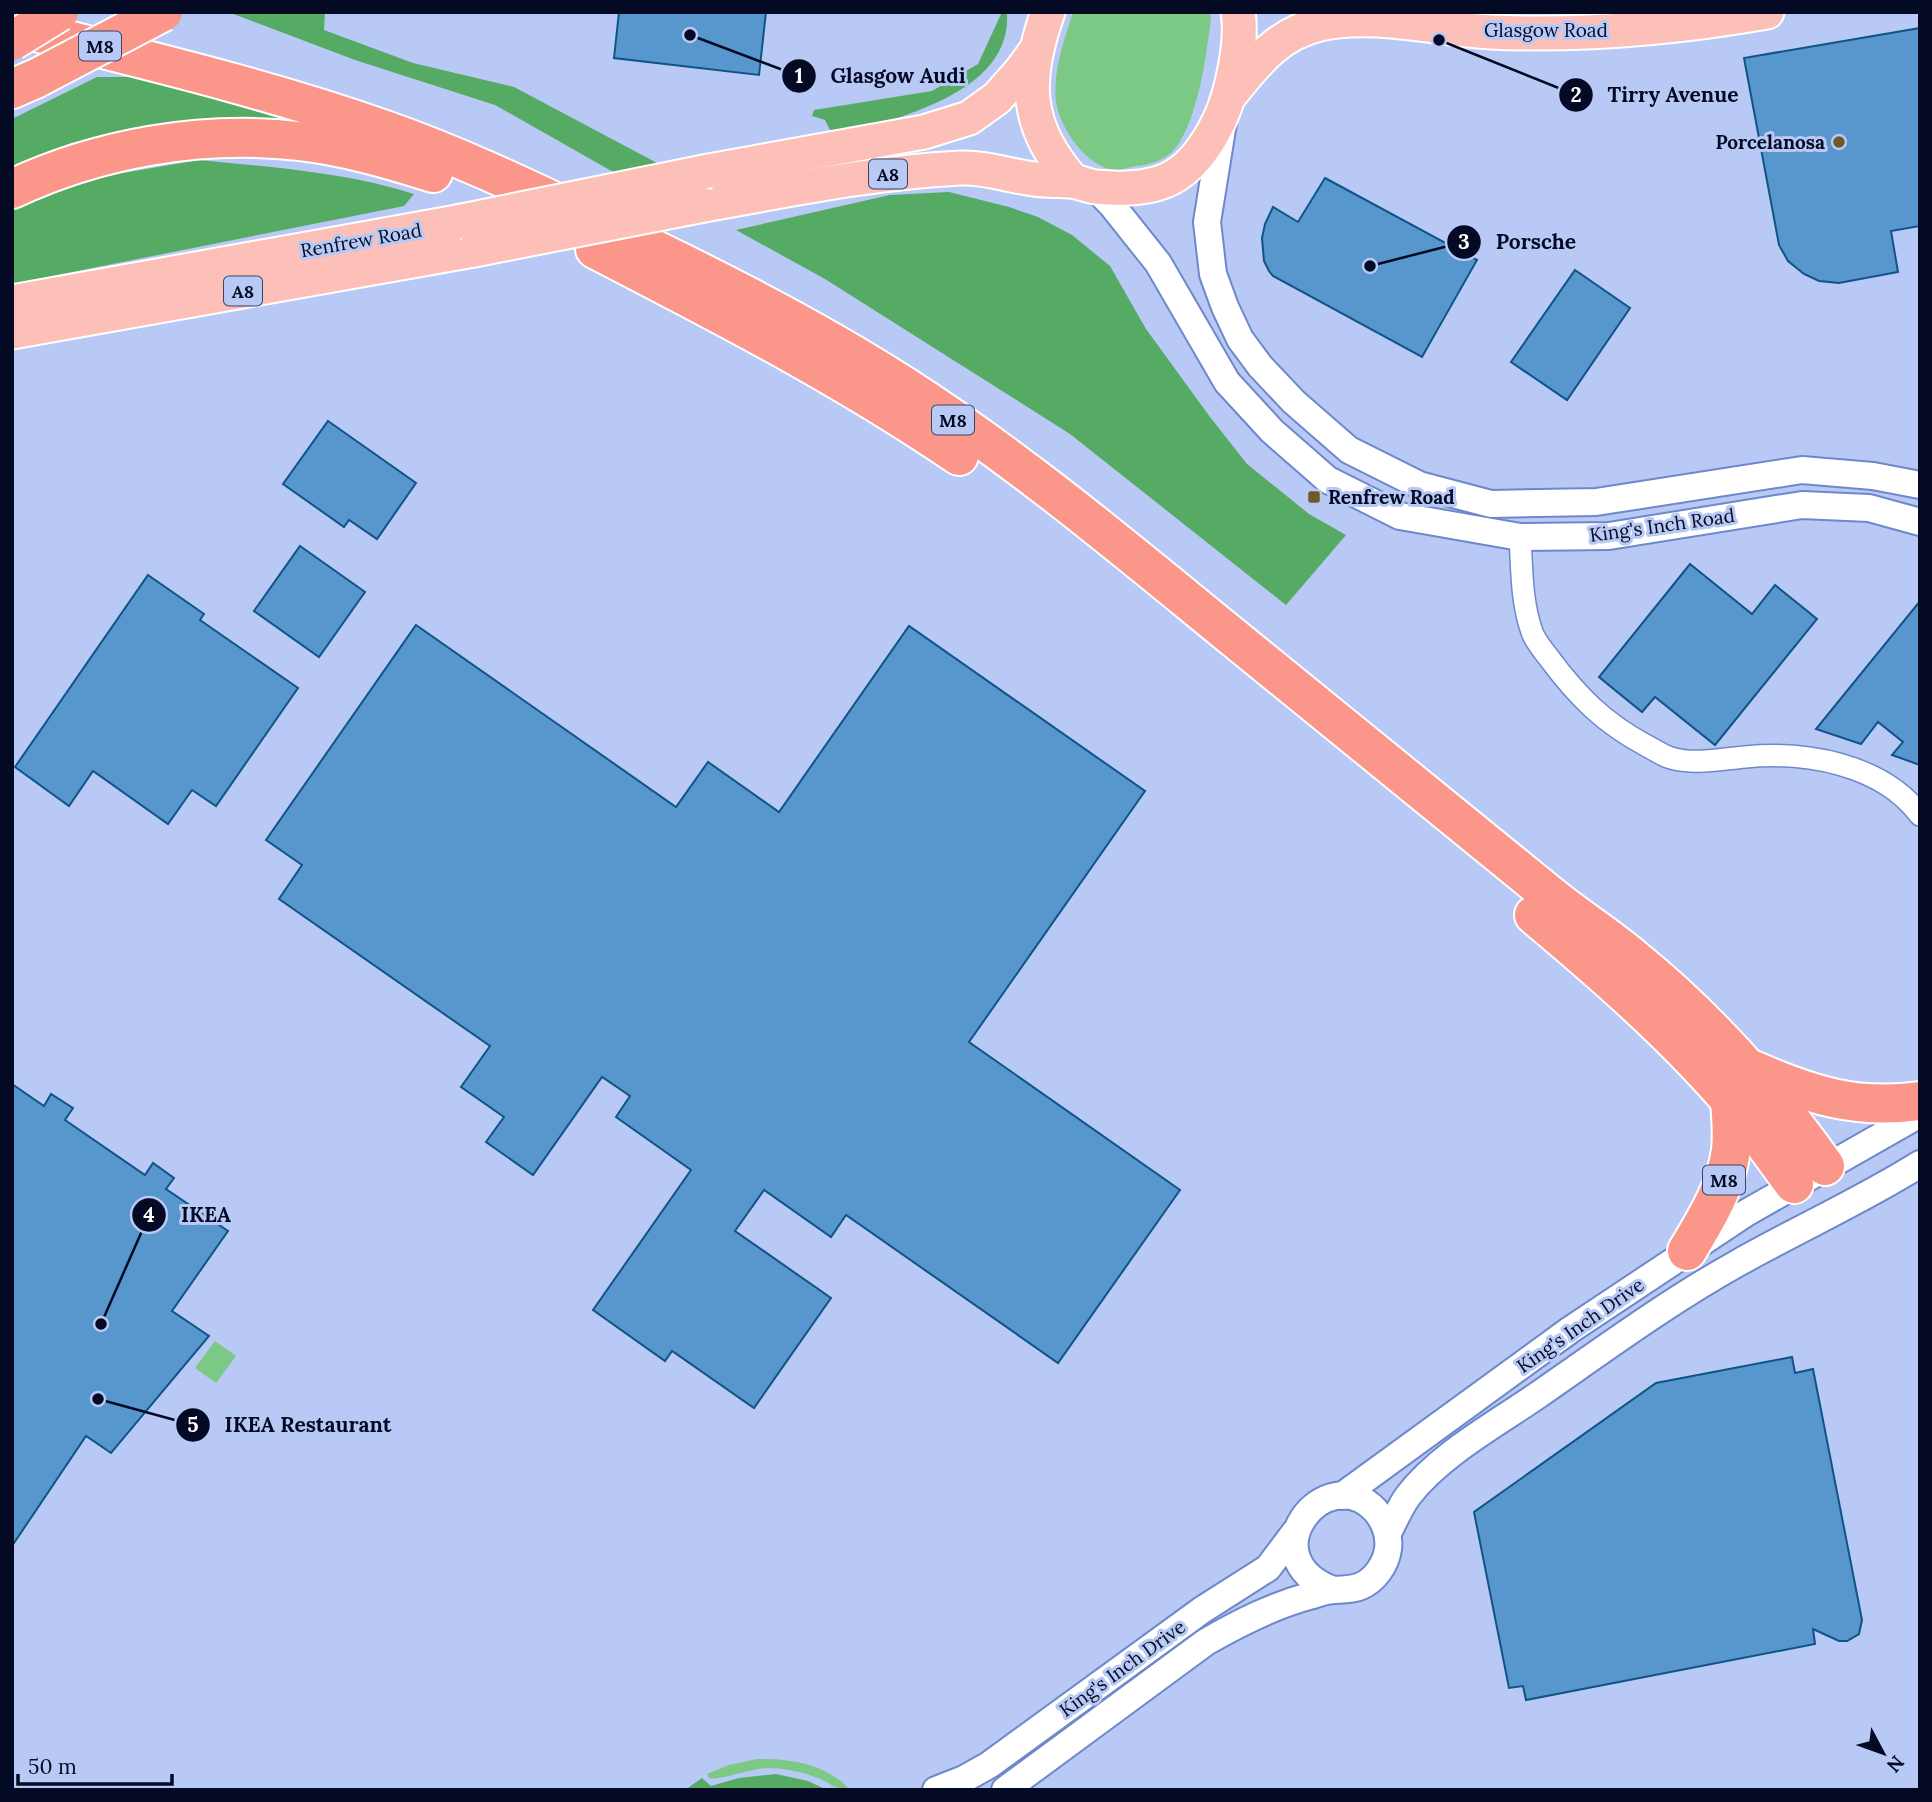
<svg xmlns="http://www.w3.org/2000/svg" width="1932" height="1802" viewBox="0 0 1932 1802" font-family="Lora,serif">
  <rect width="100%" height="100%" fill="#b7c9f4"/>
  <!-- green -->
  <g fill="#7bc985">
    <path d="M1073,12H1209L1211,17C1207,53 1197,128 1171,153C1162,161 1148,165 1136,166C1130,167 1122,170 1115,170C1087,168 1059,127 1056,101C1053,70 1064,41 1073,12Z"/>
    <polygon points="215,1341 236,1356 216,1383 195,1368"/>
    <path d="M757,1759C789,1758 828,1764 850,1790C836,1790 832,1784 820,1779C804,1772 785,1768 767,1768C752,1768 718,1781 709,1778L707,1774L729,1765Z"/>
  </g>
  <!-- forest -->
  <g fill="#55ab63">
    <polygon points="228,12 325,12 324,30 413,63 514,87 659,164 615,173 495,105 355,60"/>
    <path d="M1002,12H1007C1013,95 893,118 834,138L825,120L812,116L814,110L932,91L978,64Z"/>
    <polygon points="97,77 141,77 343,137 146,130 71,143 12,169 12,119"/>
    <path d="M199,160C271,167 345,172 414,194L404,206L12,284V209L42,196L111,175Z"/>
    <polygon points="949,192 1009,207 1038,217 1072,235 1110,266 1146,329 1210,417 1247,464 1309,514 1346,535 1286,605 1070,434 825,279 736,230 890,195"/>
    <polygon points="776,1774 808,1781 827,1790 685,1790 702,1778 711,1786 739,1778"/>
  </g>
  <!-- building -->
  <g fill="#5896ce" stroke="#105487" stroke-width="2">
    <polygon points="619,12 766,12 759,75 614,58"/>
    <polygon points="1920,28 1920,226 1891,231 1898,272 1839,283 1819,281 1804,274 1788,261 1779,245 1744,58"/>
    <polygon points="1325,178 1477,260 1422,357 1273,276 1269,271 1264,261 1262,238 1265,224 1273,207 1298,222"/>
    <polygon points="1575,270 1630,308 1567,400 1511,362"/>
    <polygon points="328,421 416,483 377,539 349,520 344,527 283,484"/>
    <polygon points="300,546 365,592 319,657 254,611"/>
    <polygon points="1690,564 1752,614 1775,585 1817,619 1715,745 1655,697 1642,712 1599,677"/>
    <polygon points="148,575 204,614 200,620 298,688 216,806 192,790 168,824 93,771 69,806 15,767"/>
    <polygon points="1920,601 1920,765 1892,755 1903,742 1878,722 1861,744 1816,729"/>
    <polygon points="416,625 676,807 708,762 779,812 909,626 1145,791 969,1042 1180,1190 1058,1363 846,1215 831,1237 764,1190 735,1231 831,1298 754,1408 672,1351 665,1361 593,1310 691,1170 616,1117 630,1096 602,1077 533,1175 486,1142 504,1117 461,1087 490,1046 279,899 302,865 266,840"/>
    <polygon points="12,1084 44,1106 51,1094 73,1108 65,1120 145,1175 153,1163 174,1178 166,1189 228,1231 172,1311 209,1336 111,1453 86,1436 12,1546"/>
    <polygon points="1792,1357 1795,1373 1813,1369 1862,1620 1859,1634 1847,1641 1839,1641 1813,1629 1815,1644 1526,1700 1523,1686 1509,1688 1474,1512 1656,1383"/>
  </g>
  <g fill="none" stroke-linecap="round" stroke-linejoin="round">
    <!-- minor casing -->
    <g stroke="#6e88cb" stroke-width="24">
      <path id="minor" d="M1520,537C1522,568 1521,601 1532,632C1535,641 1543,650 1549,658C1578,697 1604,723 1647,746C1655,750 1663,756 1671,758C1695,765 1721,759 1745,757C1805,751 1882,764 1920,815"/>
    </g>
    <!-- tertiary casing -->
    <g stroke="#6e88cb" stroke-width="30">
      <g id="tertiary">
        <polyline points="1223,123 1207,222 1213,274 1225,307 1240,339 1260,366 1294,402 1349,450 1419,485 1491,504 1596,502 1802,470 1873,476 1920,485"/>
        <polyline points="1094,187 1111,204 1158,263 1227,382 1272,431 1328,480 1400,516 1520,537 1609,536 1802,505 1869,508 1920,522"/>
        <polyline points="1342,1496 1570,1330 1746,1213 1920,1114"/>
        <path d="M1388,1533C1394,1521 1400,1507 1408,1496C1439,1455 1496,1424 1538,1395C1603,1350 1668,1302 1738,1263C1798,1229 1861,1201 1920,1164"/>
        <polyline points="936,1790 964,1779 989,1765 1202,1610 1268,1568 1295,1532"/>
        <path d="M1005,1790L1206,1642C1239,1623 1272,1606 1309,1596C1317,1594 1326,1590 1335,1590C1344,1589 1352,1590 1361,1586C1375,1580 1386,1564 1388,1549C1390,1535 1384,1520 1375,1510C1326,1458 1247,1557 1333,1590"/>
      </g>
    </g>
    <!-- primary casing -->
    <g stroke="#fff" stroke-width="37">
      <g id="primary">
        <path d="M1048,12C1024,79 1024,126 1073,181"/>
        <path d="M1230,95C1256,63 1277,34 1320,24C1373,12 1435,29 1490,32C1582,36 1676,28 1767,12"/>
        <polyline points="709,171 924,132 969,118 997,98 1021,71 1037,49"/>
        <path d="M704,205C789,190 875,172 961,168C986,167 1009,176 1034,179C1046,181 1059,180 1071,181C1080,182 1088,186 1096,187C1160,193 1191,179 1219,121C1232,94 1243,41 1238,12"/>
        <polyline points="12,302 457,222"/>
        <polyline points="12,332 474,250"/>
      </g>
    </g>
    <!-- motorway casing -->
    <g stroke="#fff" stroke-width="42">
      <g id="motorway">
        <path d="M12,26C137,58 263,87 385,130C462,157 534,192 608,227C708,275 807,324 901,384C1015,457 1119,544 1223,629C1333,718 1442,807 1551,896C1578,918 1607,936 1633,958C1707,1018 1770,1089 1825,1166"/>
        <polyline points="12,89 37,78"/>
        <path d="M12,189C99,148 203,130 298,141C344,146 389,159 433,173"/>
        <path d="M595,249C719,313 843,377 959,456"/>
        <path d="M1534,915C1602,972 1671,1032 1729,1099C1753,1126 1773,1156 1794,1184"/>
        <path d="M1753,1070C1810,1095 1856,1110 1920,1101"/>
        <path d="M1687,1251C1706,1219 1726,1188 1731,1150C1733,1134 1731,1116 1730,1100"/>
      </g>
    </g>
    <!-- minor -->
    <use href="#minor" stroke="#fff" stroke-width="21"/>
    <!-- tertiary -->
    <use href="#tertiary" stroke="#fff" stroke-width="26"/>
    <!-- primary -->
    <use href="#primary" stroke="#fdc0b9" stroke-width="33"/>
    <!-- motorway -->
    <use href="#motorway" stroke="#fb968b" stroke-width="38"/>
    <!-- primary-bridge casing -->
    <g stroke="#fff" stroke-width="37" stroke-linecap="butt">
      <g id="primary-bridge">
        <polyline points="457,222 709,171"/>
        <polyline points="474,250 704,205"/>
      </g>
    </g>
    <!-- motorway-bridge casing -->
    <g stroke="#fff" stroke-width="42" stroke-linecap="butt">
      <g id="motorway-bridge">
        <polyline points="12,41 59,12"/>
        <polyline points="37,78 163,12"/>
      </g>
    </g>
    <!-- primary-bridge -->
    <use href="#primary-bridge" stroke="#fdc0b9" stroke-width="33"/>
    <!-- motorway-bridge -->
    <use href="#motorway-bridge" stroke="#fb968b" stroke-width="38"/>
  </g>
  <!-- markers -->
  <g fill="#6e5a29" stroke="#b7c9f4" stroke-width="2.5">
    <circle cx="1839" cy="142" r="7"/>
    <rect x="1307" y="490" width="14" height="14" rx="3.5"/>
  </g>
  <g text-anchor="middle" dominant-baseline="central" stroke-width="6" stroke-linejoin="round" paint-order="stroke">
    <!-- shield labels -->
    <g fill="#b7c9f4" stroke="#3a4362" stroke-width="2">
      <rect x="79" y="31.5" width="42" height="29" rx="5"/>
      <rect x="869" y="159.5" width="38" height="29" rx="5"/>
      <rect x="224" y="276.5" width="38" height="29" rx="5"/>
      <rect x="932" y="405.5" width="42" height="29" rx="5"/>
      <rect x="1703" y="1165.5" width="42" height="29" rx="5"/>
    </g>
    <g font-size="18" font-weight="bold" fill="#040a23">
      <text x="100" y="46">M8</text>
      <text x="888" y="174">A8</text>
      <text x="243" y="291">A8</text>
      <text x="953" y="420">M8</text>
      <text x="1724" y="1180">M8</text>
    </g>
    <!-- street labels -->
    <g font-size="19" fill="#040a23" stroke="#b7c9f4">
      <text x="1546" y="30">Glasgow Road</text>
      <text transform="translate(361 240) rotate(-10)">Renfrew Road</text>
      <text transform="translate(1662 525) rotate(-8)">King's Inch Road</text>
      <text transform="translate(1580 1325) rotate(-35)">King's Inch Drive</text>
      <text transform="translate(1122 1668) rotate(-36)">King's Inch Drive</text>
    </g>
    <!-- poi labels -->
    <g font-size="19" font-weight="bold" fill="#040a23" stroke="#b7c9f4" text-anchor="end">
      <text x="1825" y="142">Porcelanosa</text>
      <text x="1328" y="497" text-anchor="start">Renfrew Road</text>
    </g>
  </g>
  <!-- callouts -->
  <path fill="none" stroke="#040a23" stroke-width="2.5" d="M690 35L799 76M1439 40L1576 95M1370 266L1464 242M101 1324L149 1215M98 1399L193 1425"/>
  <g fill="#040a23" stroke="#b7c9f4" stroke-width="2.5">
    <circle cx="690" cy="35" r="7"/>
    <circle cx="1439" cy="40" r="7"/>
    <circle cx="1370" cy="266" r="7"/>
    <circle cx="101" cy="1324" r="7"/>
    <circle cx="98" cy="1399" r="7"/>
    <circle cx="799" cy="76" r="18"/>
    <circle cx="1576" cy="95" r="18"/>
    <circle cx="1464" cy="242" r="18"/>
    <circle cx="149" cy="1215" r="18"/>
    <circle cx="193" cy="1425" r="18"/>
  </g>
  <g font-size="21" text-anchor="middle" font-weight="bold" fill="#fff">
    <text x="799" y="83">1</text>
    <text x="1576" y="102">2</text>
    <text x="1464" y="249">3</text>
    <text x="149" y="1222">4</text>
    <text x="193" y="1432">5</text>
  </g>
  <g font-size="21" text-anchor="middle" font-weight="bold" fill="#040a23" stroke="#b7c9f4" stroke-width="6" stroke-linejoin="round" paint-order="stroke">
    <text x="898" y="83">Glasgow Audi</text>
    <text x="1673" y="102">Tirry Avenue</text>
    <text x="1536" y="249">Porsche</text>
    <text x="206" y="1222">IKEA</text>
    <text x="308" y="1432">IKEA Restaurant</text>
  </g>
  <!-- border -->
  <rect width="1932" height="1802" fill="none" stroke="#040a23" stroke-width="28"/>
  <!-- north arrow -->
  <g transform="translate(1883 1753) rotate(131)" stroke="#b7c9f4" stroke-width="5" paint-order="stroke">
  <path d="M0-5L12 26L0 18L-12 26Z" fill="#040a23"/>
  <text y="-10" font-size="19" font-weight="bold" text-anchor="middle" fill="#040a23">N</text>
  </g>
  <!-- scale -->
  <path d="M18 1774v10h154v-10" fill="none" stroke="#040a23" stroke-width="3.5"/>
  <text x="28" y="1774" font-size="21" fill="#040a23" stroke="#b7c9f4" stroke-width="5" paint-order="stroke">50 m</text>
</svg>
